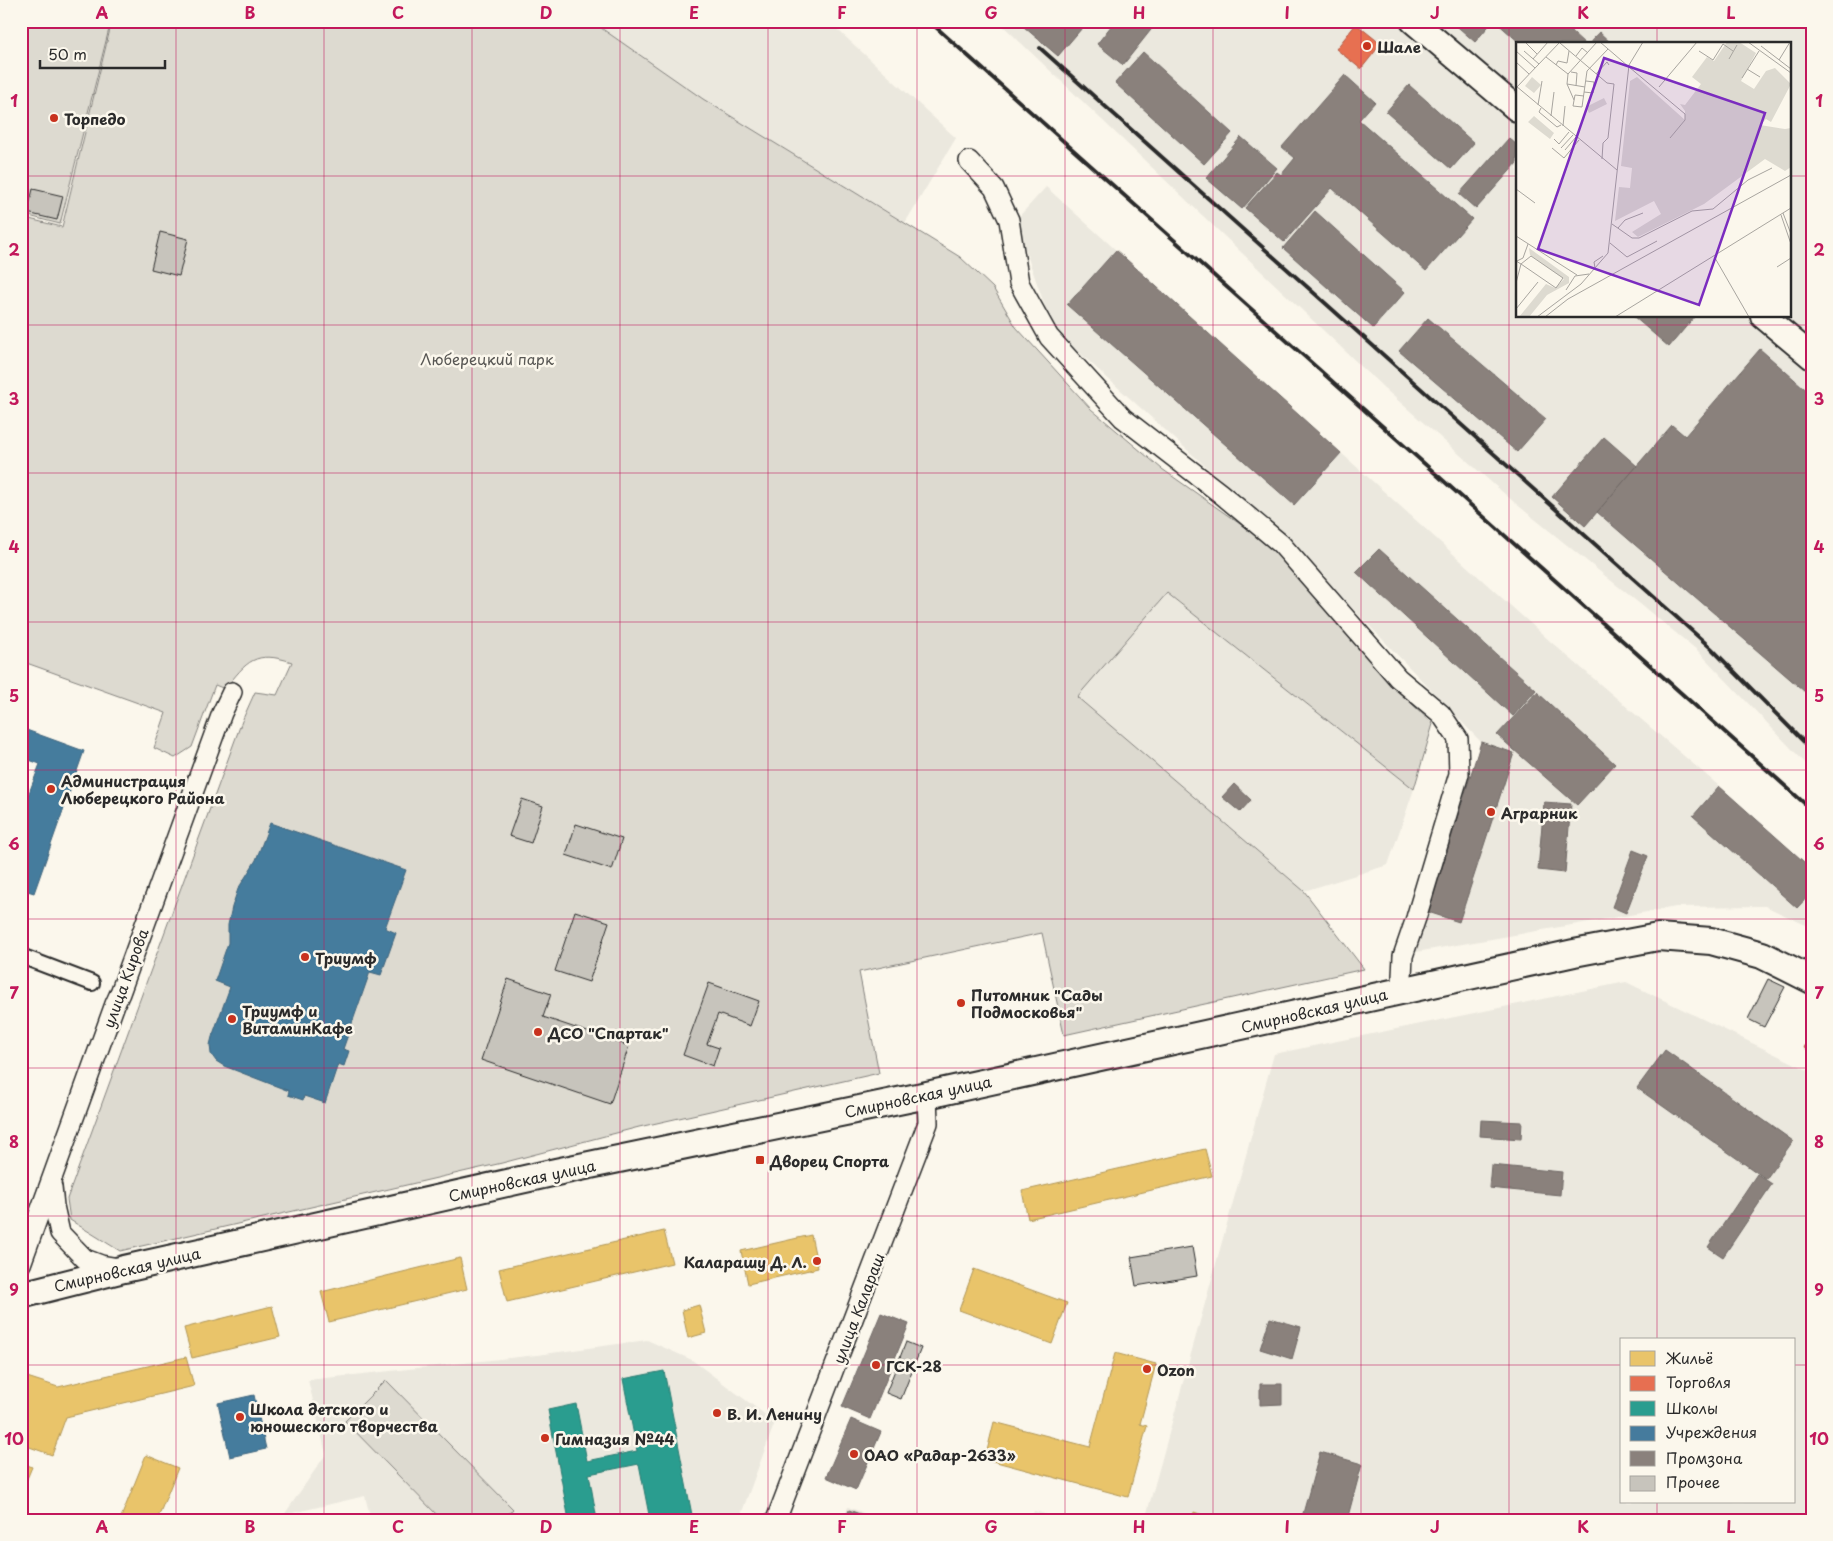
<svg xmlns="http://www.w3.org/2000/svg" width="1833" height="1541" viewBox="0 0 1833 1541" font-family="'Playpen Sans',sans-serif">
  <rect width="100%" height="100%" fill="#fbf7ec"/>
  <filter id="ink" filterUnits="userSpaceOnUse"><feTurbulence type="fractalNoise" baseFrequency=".02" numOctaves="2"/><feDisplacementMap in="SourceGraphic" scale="10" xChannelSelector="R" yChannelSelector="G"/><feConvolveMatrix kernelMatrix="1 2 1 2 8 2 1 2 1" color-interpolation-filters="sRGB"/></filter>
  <g filter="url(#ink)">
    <!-- built -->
    <g fill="#ebe8de" fill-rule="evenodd">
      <polygon points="591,21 828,21 956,138 905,223 703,99"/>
      <polygon points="998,21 1394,21 1517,125 1517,316 1744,316 1812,373 1812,770 1697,650 1515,503 1385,389"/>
      <polygon points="1429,21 1812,21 1812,346 1777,316 1789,316 1789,44 1517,44 1517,96"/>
      <polygon points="1046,187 1551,642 1719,786 1812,869 1812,928 1765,906 1676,907 1416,952 1481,742 1285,538 1053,329 1015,221"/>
      <polygon points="1167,593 1414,789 1388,865 1304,891 1076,697"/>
      <path d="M1626,982L1812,1072V1502L1807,1520H1145L1274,1054ZM1622,1340H1794V1502H1622Z"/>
      <polygon points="647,1340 692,1360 775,1422 739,1520 371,1520 365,1496 284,1515 326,1454 308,1380 537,1355"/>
      <polygon points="848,1507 883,1520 843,1520"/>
      <polygon points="1034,1511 1067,1520 1031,1520"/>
    </g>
    <!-- green -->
    <g fill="#dddad0" stroke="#84827e">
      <polygon points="21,21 111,21 60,224 21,214"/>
      <path d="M112,21H591L703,99L960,257L993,288L1016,327L1091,409L1162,469L1267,543L1382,675L1433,724L1414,789L1167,593L1077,697L1304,891L1364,969L1064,1035L1042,933L859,972L879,1073L639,1127L502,1163L120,1251L70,1220L67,1199L242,721L255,692L277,695L292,662C255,650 247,661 225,689L215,685L192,747L175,758L154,748L166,713L21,661V217L62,227Z"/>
      <polygon points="386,1380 513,1509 503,1520 442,1520 345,1421"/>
    </g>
    <!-- homes -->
    <g fill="#e9c46a" stroke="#b09657">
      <polygon points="1205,1149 1212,1176 1028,1219 1022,1191"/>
      <polygon points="664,1231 672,1263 507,1302 499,1269"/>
      <polygon points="811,1235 818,1268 748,1284 741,1251"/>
      <polygon points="460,1258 467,1289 329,1322 321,1292"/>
      <polygon points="974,1269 1067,1303 1052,1344 959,1310"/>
      <polygon points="699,1305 706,1333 688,1338 682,1310"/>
      <polygon points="272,1306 280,1337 192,1358 184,1328"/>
      <polygon points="1115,1353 1156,1364 1140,1424 1147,1426 1128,1497 985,1459 994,1422 1090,1447"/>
      <polygon points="186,1357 194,1386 66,1417 52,1455 21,1444 21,1375 58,1387"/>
      <polygon points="146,1455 178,1468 157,1520 120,1520"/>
      <polygon points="21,1462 32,1467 21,1493"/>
      <polygon points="1194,1512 1218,1520 1192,1520"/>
      <polygon points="21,1514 27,1516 36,1520 21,1520"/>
    </g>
    <!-- shops -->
    <g fill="#e76f51" stroke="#af5b46">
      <polygon points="1356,24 1381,44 1361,69 1336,49"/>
      <polygon points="1812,1032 1812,1052 1804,1048"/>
    </g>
    <!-- schools -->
    <polygon fill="#2a9d8f" stroke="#2a7b71" points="664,1371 693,1520 650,1520 639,1464 589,1474 597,1520 569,1520 548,1410 576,1404 587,1461 637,1451 623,1379"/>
    <!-- public -->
    <g fill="#457b9d" stroke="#3d637b">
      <polygon points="21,728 84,751 34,893 21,889 21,814 40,764 21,757"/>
      <polygon points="270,823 406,870 385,928 396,933 381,975 370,972 343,1049 349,1051 344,1066 338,1064 325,1103 304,1096 303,1100 288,1095 289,1091 224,1066 216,1061 211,1054 210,1045 212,1037 230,987 215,981 228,943 228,925 232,907 238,889 256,860"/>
      <polygon points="254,1395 266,1449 230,1457 218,1403"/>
    </g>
    <!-- industry -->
    <g fill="#8a817c" stroke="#6e6764">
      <polygon points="1017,21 1073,21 1082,28 1058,56"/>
      <polygon points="1115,21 1158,21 1123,65 1097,44"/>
      <polygon points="1451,21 1493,21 1475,42"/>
      <polygon points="1495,21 1560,21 1585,44 1521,44"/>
      <polygon points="1599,32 1612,44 1589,44"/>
      <polygon points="1143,52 1232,133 1204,164 1115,83"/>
      <polygon points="1345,75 1375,102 1359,120 1472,219 1426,271 1332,188 1284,242 1245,208 1277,172 1281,175 1295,158 1282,147"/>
      <polygon points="1409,85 1474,143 1451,169 1386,112"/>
      <polygon points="1241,137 1277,168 1242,209 1206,178"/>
      <polygon points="1509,138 1517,145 1517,163 1476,209 1459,194"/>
      <polygon points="1315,211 1405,292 1373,328 1283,248"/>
      <polygon points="1116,250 1341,453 1294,505 1067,305"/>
      <polygon points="1633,316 1695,316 1669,347"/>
      <polygon points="1428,318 1546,419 1517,452 1399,351"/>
      <polygon points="1760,349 1812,395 1812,698 1597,512 1672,425 1685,436"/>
      <polygon points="1604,437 1637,466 1585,526 1552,497"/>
      <polygon points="1379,549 1536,690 1513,716 1356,572"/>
      <polygon points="1537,692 1615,764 1577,805 1497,735"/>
      <polygon points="1481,742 1514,753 1459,922 1428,912"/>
      <polygon points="1234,784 1251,800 1240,812 1222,797"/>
      <polygon points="1719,786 1812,869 1812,892 1797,908 1693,816"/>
      <polygon points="1544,802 1571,804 1565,873 1538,870"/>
      <polygon points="1633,850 1648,856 1626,913 1612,907"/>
      <polygon points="1665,1050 1793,1141 1766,1179 1637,1088"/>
      <polygon points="1481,1120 1522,1122 1521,1139 1480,1136"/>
      <polygon points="1491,1165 1562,1172 1560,1195 1489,1188"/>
      <polygon points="1757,1174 1772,1184 1723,1257 1708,1247"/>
      <polygon points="881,1313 909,1324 870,1419 842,1407"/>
      <polygon points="1270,1318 1301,1327 1292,1359 1260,1349"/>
      <polygon points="1260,1384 1282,1384 1282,1404 1260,1405"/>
      <polygon points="851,1419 881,1432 856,1490 826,1477"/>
      <polygon points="1320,1452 1362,1464 1347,1520 1313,1520 1302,1517"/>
      <polygon points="849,1510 876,1520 845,1520"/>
    </g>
    <!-- building -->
    <g fill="#c7c4bc" stroke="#2b2b2b">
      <polygon points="33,189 63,196 57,220 27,213"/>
      <polygon points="160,232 188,239 179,276 151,269"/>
      <polygon points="522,799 543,806 531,843 509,836"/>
      <polygon points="576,824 622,839 612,870 566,855"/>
      <polygon points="575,911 609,922 589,982 555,971"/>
      <polygon points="508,979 551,994 543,1017 629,1046 610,1104 481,1060"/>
      <polygon points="1768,979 1785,987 1764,1027 1748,1019"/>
      <polygon points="709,983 759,1001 750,1026 718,1014 707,1044 719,1048 713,1066 683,1055"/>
      <polygon points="1192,1247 1197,1276 1136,1286 1131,1257"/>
      <polygon points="906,1342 921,1348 901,1399 886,1393"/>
    </g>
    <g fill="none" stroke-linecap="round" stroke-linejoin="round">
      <!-- pedestrian casing -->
      <g stroke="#2b2b2b" stroke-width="18">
        <polyline id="pedestrian" points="21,956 92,983"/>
      </g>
      <!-- minor casing -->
      <g stroke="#2b2b2b" stroke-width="22">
        <g id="minor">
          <polyline points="969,161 994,188 1009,220 1019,283 1049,337 1123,418 1220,493 1281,544 1398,678 1441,714 1458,739 1459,774 1416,918 1403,956 1402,976 1404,990"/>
          <polyline points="52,1187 54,1206 60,1233 85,1259 101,1265 119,1268"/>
          <polyline points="21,1264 115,1004 120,993 222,713 232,692"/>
          <polyline points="776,1520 928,1123 927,1095"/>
        </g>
      </g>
      <!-- tertiary casing -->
      <g stroke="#2b2b2b" stroke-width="28">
        <g id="tertiary">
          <polyline points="1413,21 1517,109"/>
          <polyline points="1763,316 1812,357"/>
        </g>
      </g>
      <!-- secondary casing -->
      <g stroke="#2b2b2b" stroke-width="30">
        <polyline id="secondary" points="21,1295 124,1269 556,1172 927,1095 1574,953 1658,937 1711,941 1762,955 1812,980"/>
      </g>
      <!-- pedestrian -->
      <use href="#pedestrian" stroke="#fbf7ec" stroke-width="14"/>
      <!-- minor -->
      <use href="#minor" stroke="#fbf7ec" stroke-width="19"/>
      <!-- tertiary -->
      <use href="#tertiary" stroke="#fbf7ec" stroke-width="24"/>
      <!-- secondary -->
      <use href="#secondary" stroke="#fbf7ec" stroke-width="26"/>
      <!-- rail -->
      <g stroke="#2b2b2b" stroke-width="4">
        <polyline points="929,21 1812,810"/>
        <polyline points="1040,48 1711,648 1812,750"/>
      </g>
    </g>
  </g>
  <!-- grid -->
  <path fill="none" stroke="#c2185b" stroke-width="1" stroke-opacity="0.55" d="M176,21V1520M324,21V1520M472,21V1520M620,21V1520M768,21V1520M917,21V1520M1065,21V1520M1213,21V1520M1361,21V1520M1509,21V1520M1657,21V44M21,176H1517M1789,176H1812M1657,316V1340M21,325H1812M21,473H1812M21,622H1812M21,770H1812M21,919H1812M21,1068H1812M21,1216H1812M21,1365H1622M1794,1365H1812M1657,1502V1520"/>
  <!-- markers -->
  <g fill="#c8321e" stroke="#fbf7ec" stroke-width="2">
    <circle cx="1367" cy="46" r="5"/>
    <circle cx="54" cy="118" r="5"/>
    <circle cx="51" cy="789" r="5"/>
    <circle cx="1491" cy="812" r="5"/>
    <circle cx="305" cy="957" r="5"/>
    <circle cx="961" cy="1003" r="5"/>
    <circle cx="232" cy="1019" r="5"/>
    <circle cx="538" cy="1032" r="5"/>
    <rect x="755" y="1155" width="10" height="10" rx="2.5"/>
    <circle cx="817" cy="1261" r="5"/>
    <circle cx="876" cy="1365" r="5"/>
    <circle cx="1147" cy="1369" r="5"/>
    <circle cx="717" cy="1413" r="5"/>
    <circle cx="240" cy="1417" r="5"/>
    <circle cx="545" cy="1438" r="5"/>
    <circle cx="854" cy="1454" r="5"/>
  </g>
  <g text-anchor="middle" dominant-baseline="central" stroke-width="5" stroke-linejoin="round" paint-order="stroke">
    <!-- poi labels -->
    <g font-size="15" font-weight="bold" fill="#2b2b2b" stroke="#fbf7ec" text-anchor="start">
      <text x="1377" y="46">Шале</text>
      <text x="64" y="118">Торпедо</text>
      <text x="61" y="780">Администрация<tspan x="61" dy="17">Люберецкого Района</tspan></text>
      <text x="1501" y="812">Аграрник</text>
      <text x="315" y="957">Триумф</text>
      <text x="971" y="994">Питомник "Сады<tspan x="971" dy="17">Подмосковья"</tspan></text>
      <text x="242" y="1010">Триумф и<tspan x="242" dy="17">ВитаминКафе</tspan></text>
      <text x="548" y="1032">ДСО "Спартак"</text>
      <text x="770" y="1160">Дворец Спорта</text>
      <text x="807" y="1261" text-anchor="end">Каларашу Д. Л.</text>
      <text x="886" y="1365">ГСК-28</text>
      <text x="1157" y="1369">Ozon</text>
      <text x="250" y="1408">Школа детского и<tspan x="250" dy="17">юношеского творчества</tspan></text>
      <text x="727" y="1413">В. И. Ленину</text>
      <text x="555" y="1438">Гимназия №44</text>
      <text x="864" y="1454">ОАО «Радар-2633»</text>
    </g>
    <!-- park labels -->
    <g font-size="15" fill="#585754" stroke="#fbf7ec">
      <text x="487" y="358">Люберецкий парк</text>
    </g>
    <!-- street labels -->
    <g font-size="15" fill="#2b2b2b" stroke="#fbf7ec">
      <text transform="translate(125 978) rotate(-70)">улица Кирова</text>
      <text transform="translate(1314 1010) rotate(-13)">Смирновская улица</text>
      <text transform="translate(918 1096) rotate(-12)">Смирновская улица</text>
      <text transform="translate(522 1180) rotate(-12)">Смирновская улица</text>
      <text transform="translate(127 1269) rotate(-13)">Смирновская улица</text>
      <text transform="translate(858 1308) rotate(-69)">улица Калараш</text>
    </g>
  </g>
  <!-- overview -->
  <g transform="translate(1516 42)">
    <rect width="275" height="275" fill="#fbf7ec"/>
    <path d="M211,0H223L240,11L225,39L238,47L250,29L259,26L275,42L255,80L250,77L244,83L269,87L275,86V125L269,129L249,117L188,162L122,195L116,190L145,172L138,159L99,179L103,145L114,146L116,126L105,124L114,39L121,35L169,78V69L164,62L169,63L185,42L176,35L191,15L198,19ZM16,35L25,43L18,51L9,44ZM88,56L91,62L73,71L70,65ZM18,74L38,91L34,97L12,80ZM13,206L53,235V241L31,253L13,275H3L30,242L39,246L48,237L14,213Z" fill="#dddad0"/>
    <path fill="none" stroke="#a8a59f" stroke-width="1" d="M9,0L21,12M84,0L113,25M232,0L275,31M44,1L91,41L98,42L92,96L87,101L86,117M245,4L275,27M0,9L19,26M8,9L23,22M183,9L197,18L207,2L217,9M60,14L66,6L72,11M30,15L52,32M17,17L32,0M213,17L221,3M263,18L274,0M0,20L13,32M40,23L42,19L51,21L53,9M113,25L169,72V78L154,96M231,27L244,35M55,30L61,31L60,44M80,32L91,20L93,23M226,36L243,9M51,42L69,45M0,44L101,128M143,45L181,0M0,46L44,0M68,50L77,51L78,40L70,39M68,54L59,53L57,64L66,65L71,29L92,7M58,58L51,42L52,32L81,0M22,63L26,39M25,66L23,70L41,85L45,83M35,74L38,50M47,84L49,64M38,97L43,102L53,90M36,106L48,116L63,98M45,106L57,93M49,108L60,95M0,147L19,161M267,171L275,192M265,173L275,202M96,182L116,196H123L176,169L197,167L232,138L256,126M102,186L109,178L127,171M0,194L61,233M94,201L111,215L141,199M199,216L233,275M0,219L5,222L40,246L47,236L15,214L5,222L0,241M1,219L7,216L12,202M261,225L275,216M79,226L78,220L87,214M50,248L59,234L73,232M0,267L22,240M21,275L65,242L92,211L113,23L127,0M29,275L52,257L275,133M99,275L275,166"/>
    <path fill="#7b2cbf" fill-opacity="0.15" stroke="#7b2cbf" stroke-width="2.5" d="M88,16L249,71L183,263L22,207Z"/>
    <rect width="275" height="275" fill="none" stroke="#2b2b2b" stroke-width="2.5"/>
  </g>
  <!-- margin -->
  <rect width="1833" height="1541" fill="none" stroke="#fbf7ec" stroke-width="55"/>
  <!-- legend -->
  <rect x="1620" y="1338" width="175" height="165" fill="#fbf7ec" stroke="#a8a59f"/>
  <rect x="1630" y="1351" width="25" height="15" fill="#e9c46a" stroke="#a8a59f"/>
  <text x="1666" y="1364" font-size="15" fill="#2b2b2b">Жильё</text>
  <rect x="1630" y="1376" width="25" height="15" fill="#e76f51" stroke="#a8a59f"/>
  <text x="1666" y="1388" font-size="15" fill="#2b2b2b">Торговля</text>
  <rect x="1630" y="1401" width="25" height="15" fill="#2a9d8f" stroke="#a8a59f"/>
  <text x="1666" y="1414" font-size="15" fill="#2b2b2b">Школы</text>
  <rect x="1630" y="1426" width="25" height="15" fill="#457b9d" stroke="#a8a59f"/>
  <text x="1666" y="1438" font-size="15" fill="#2b2b2b">Учреждения</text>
  <rect x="1630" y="1451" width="25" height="15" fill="#8a817c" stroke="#a8a59f"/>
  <text x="1666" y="1464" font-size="15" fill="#2b2b2b">Промзона</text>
  <rect x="1630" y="1476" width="25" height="15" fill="#c7c4bc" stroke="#a8a59f"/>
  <text x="1666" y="1488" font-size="15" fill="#2b2b2b">Прочее</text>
  <!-- scale -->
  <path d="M40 60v8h125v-8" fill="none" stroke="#2b2b2b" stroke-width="2.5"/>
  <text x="48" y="60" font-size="15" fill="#2b2b2b" stroke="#fbf7ec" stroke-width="4" paint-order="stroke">50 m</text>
  <rect x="28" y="28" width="1778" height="1486" fill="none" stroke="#c2185b" stroke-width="2"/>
  <g font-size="16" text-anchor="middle" font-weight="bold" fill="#c2185b">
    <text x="102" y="19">A</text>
    <text x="250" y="19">B</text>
    <text x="398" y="19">C</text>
    <text x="546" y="19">D</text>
    <text x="694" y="19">E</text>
    <text x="842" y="19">F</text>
    <text x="991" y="19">G</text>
    <text x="1139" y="19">H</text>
    <text x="1287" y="19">I</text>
    <text x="1435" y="19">J</text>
    <text x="1583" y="19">K</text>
    <text x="1731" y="19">L</text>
    <text x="14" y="107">1</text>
    <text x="1819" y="107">1</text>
    <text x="14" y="256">2</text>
    <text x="1819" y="256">2</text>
    <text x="14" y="405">3</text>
    <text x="1819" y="405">3</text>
    <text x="14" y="553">4</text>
    <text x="1819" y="553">4</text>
    <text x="14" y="702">5</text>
    <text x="1819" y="702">5</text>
    <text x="14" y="850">6</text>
    <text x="1819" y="850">6</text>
    <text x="14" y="999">7</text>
    <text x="1819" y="999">7</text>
    <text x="14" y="1148">8</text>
    <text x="1819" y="1148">8</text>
    <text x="14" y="1296">9</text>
    <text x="1819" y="1296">9</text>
    <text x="14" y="1445">10</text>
    <text x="1819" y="1445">10</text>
    <text x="102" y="1533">A</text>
    <text x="250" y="1533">B</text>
    <text x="398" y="1533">C</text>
    <text x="546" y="1533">D</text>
    <text x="694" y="1533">E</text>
    <text x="842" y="1533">F</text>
    <text x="991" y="1533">G</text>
    <text x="1139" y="1533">H</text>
    <text x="1287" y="1533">I</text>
    <text x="1435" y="1533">J</text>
    <text x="1583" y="1533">K</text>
    <text x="1731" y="1533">L</text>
  </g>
</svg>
